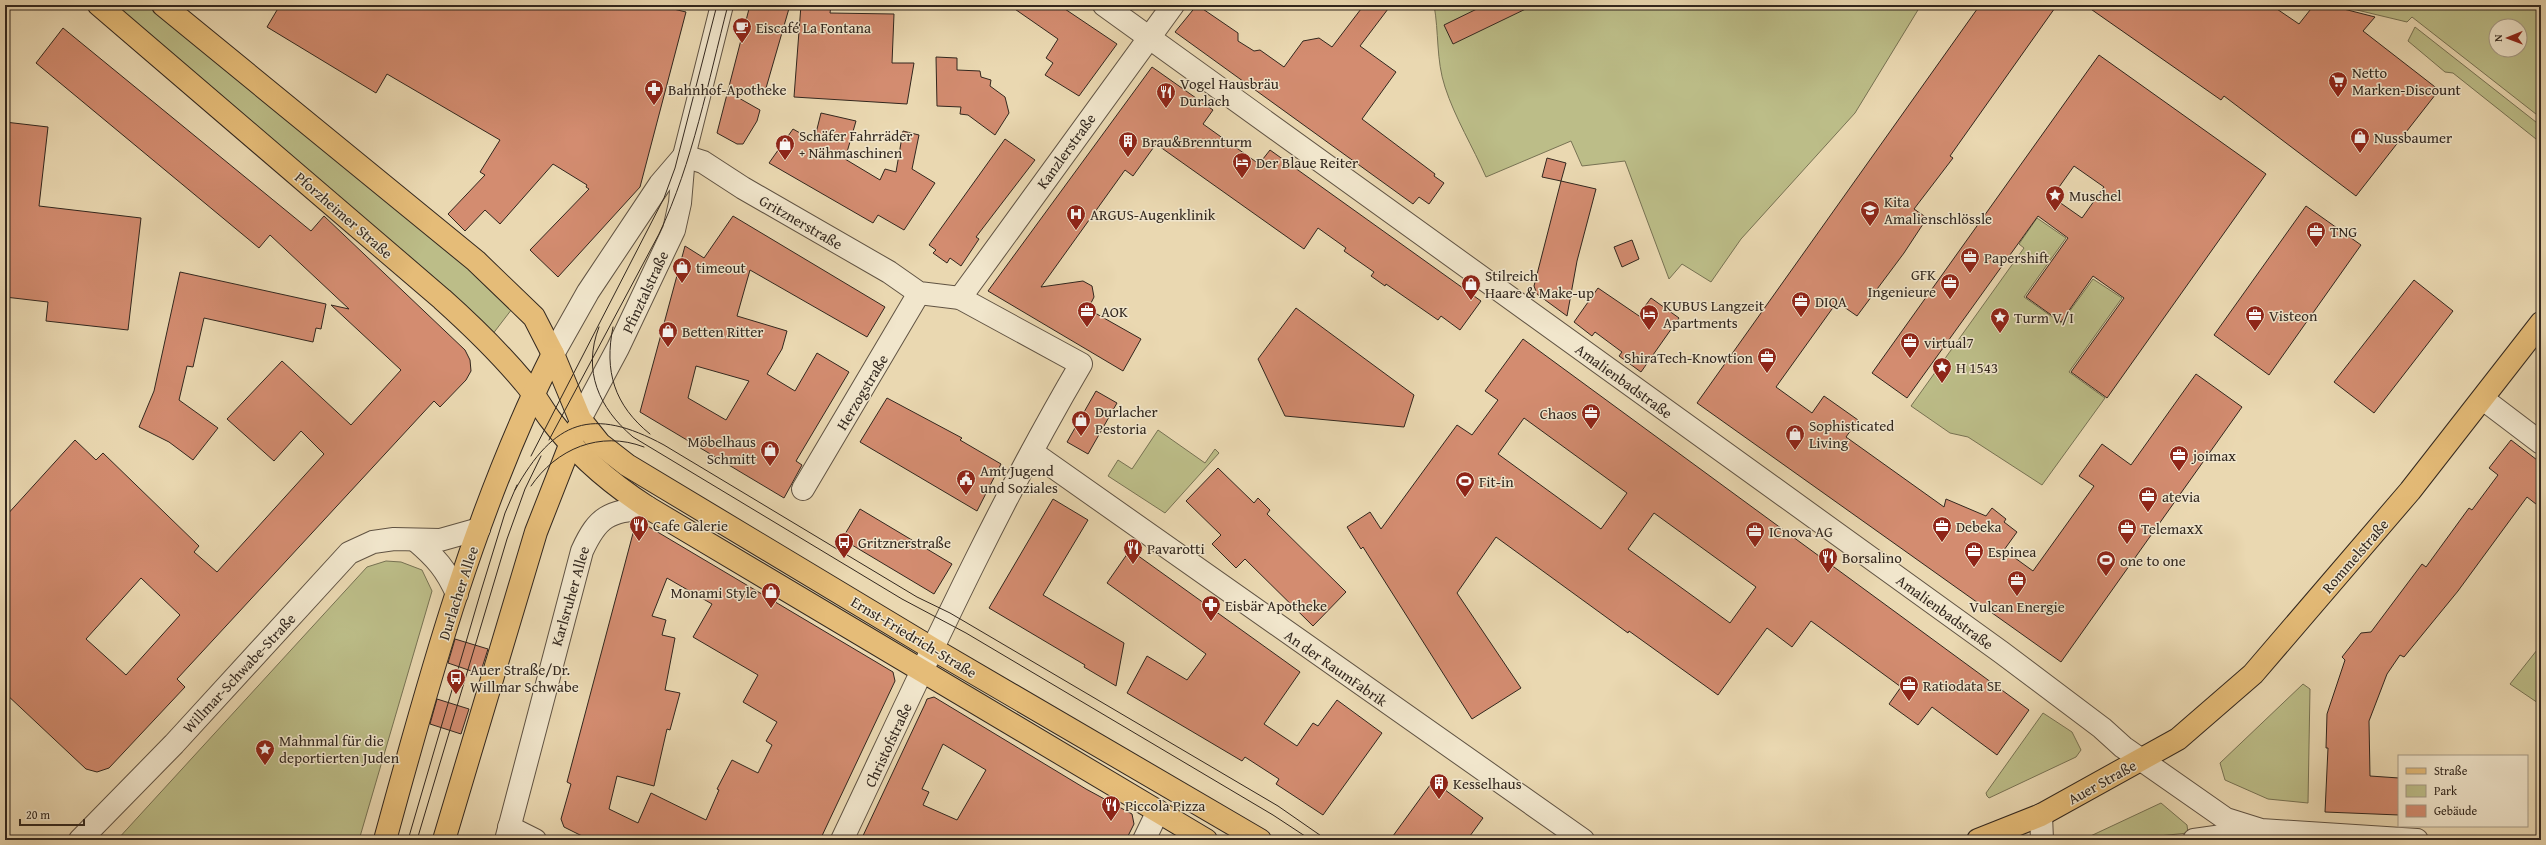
<svg xmlns="http://www.w3.org/2000/svg" width="2546" height="845" viewBox="0 0 2546 845" font-family="'Gentium Book Plus',serif">
  <rect width="100%" height="100%" fill="#ead8b1"/>
  <filter id="stains"><feTurbulence type="fractalNoise" baseFrequency=".005" numOctaves="4"/><feColorMatrix values="0 0 0 0 .2 0 0 0 0 .09 0 0 0 0 .02 0 0 0 .5 -.17"/></filter>
  <radialGradient id="worn" r=".72"><stop offset=".6" stop-color="#630" stop-opacity="0"/><stop offset="1" stop-color="#630" stop-opacity=".3"/></radialGradient>
  <!-- green -->
  <g fill="#bcbd88" stroke="#777253" fill-rule="evenodd">
    <polygon points="105,5 156,5 515,305 492,335"/>
    <path d="M1434,5H1921L1855,113L1741,239L1711,282L1682,264L1669,279L1625,161L1582,166L1571,141L1486,177C1473,147 1455,118 1445,87C1436,60 1439,32 1434,5Z"/>
    <path d="M2336,5H2541V118L2412,17L2407,22ZM2496,26H2520V50H2496Z"/>
    <polygon points="2415,27 2541,126 2541,143 2453,73 2445,72 2408,41"/>
    <polygon points="2037,218 2066,238 2024,297 2061,323 2093,279 2122,298 2069,372 2105,398 2042,485 1968,437 1950,433 1911,406 2024,248 2019,244"/>
    <polygon points="1158,430 1205,463 1215,449 1219,453 1165,513 1108,476 1118,460 1132,469"/>
    <polygon points="386,561 401,562 422,570 432,591 359,840 117,840 367,567"/>
    <polygon points="2541,645 2541,705 2510,684"/>
    <polygon points="2303,684 2310,689 2308,803 2268,799 2225,780 2220,763"/>
    <polygon points="2043,713 2072,732 2081,750 2076,757 1989,798 1987,796 1986,793"/>
    <polygon points="2161,803 2187,825 2188,833 2119,840 2082,840"/>
  </g>
  <!-- building -->
  <g fill="#d38c70" stroke="#32271e" fill-rule="evenodd">
    <polygon points="280,5 657,5 686,12 640,187 558,277 530,250 589,189 586,187 587,185 553,164 500,224 485,210 465,231 448,214 485,175 480,172 500,140 387,74 376,93 267,27"/>
    <polygon points="750,5 790,5 764,95 730,93 760,110 757,121 743,144 737,144 717,133"/>
    <polygon points="801,5 831,5 830,13 894,14 892,63 914,63 907,104 794,97"/>
    <polygon points="1009,5 1059,5 1117,44 1079,96 1045,75 1053,63 1046,58 1058,39"/>
    <polygon points="1197,5 1238,33 1238,41 1254,51 1260,50 1284,67 1303,41 1319,38 1332,47 1364,5 1391,5 1360,46 1396,72 1362,119 1435,174 1434,176 1444,183 1429,204 1419,197 1413,204 1175,32"/>
    <polygon points="1485,5 1534,5 1453,44 1444,25"/>
    <polygon points="1980,5 2057,5 1950,156 1953,158 1914,209 1927,218 1904,253 1857,316 1837,302 1776,387 1812,413 1824,396 1858,420 1846,437 1944,507 1946,499 1986,516 1992,508 2006,519 2004,522 2017,532 2004,550 2033,571 2094,486 2079,476 2102,444 2131,465 2196,374 2242,407 2061,662 1697,403"/>
    <polygon points="2085,5 2271,5 2299,24 2314,5 2328,5 2375,17 2363,31 2439,90 2356,196 2224,96 2221,100"/>
    <path d="M63,28L311,231L324,216L465,350L470,360L471,371L466,380L440,407L434,401L177,679L185,687L109,768L97,772L86,769L5,693V517L75,440L96,460L103,453L199,546L194,552L217,572L324,454L301,431L274,461L227,419L282,361L351,425L401,370L331,305L349,309L270,235L259,248L36,63ZM141,578L180,615L126,675L86,639Z"/>
    <path d="M2099,55L2266,174L2107,398L2071,372L2124,298L2093,276L2061,322L2026,297L2068,238L2038,216L1907,398L1872,373ZM2074,166L2104,187L2082,218L2052,197Z"/>
    <polygon points="936,57 957,58 957,70 980,71 981,77 991,80 990,86 1005,97 1009,113 995,135 968,115 960,114 961,107 937,106"/>
    <polygon points="1152,67 1213,110 1203,124 1259,164 1270,150 1481,301 1460,330 1441,316 1438,320 1386,284 1385,286 1371,276 1374,272 1344,251 1346,248 1318,228 1304,249 1156,144 1133,176 1125,170 1041,287 1083,281 1092,286 1094,297 1088,309 1141,339 1123,371 988,291"/>
    <polygon points="821,113 856,121 845,159 880,180 885,169 896,172 903,131 919,135 912,169 935,183 904,230 878,215 873,223 769,163 793,129 814,141"/>
    <polygon points="5,122 48,127 39,206 141,218 128,330 46,321 48,302 5,297"/>
    <polygon points="1005,139 1035,160 976,237 979,239 961,266 950,258 947,263 933,253 936,250 929,245"/>
    <polygon points="1547,158 1566,163 1561,181 1596,189 1577,261 1567,316 1537,294 1534,286 1561,181 1542,177"/>
    <polygon points="2306,206 2361,245 2269,375 2214,335"/>
    <path d="M733,216L885,307L867,337L750,270L737,316L787,331L782,349L767,374L795,391L817,353L849,372L796,461L802,465L784,498L640,412L685,246L704,258ZM696,366L749,381L726,420L688,398Z"/>
    <polygon points="1632,240 1639,259 1622,267 1614,247"/>
    <polygon points="180,272 326,304 321,329 316,328 313,342 204,318 193,367 187,366 179,400 218,428 193,460 169,442 139,427 154,391"/>
    <polygon points="2414,280 2453,311 2374,413 2334,382"/>
    <polygon points="1598,288 1642,318 1640,313 1651,298 1679,318 1641,372 1619,356 1622,352 1595,332 1592,336 1574,322"/>
    <polygon points="1296,308 1414,395 1404,427 1285,416 1258,359"/>
    <path d="M1523,339L2029,710L1997,755L1932,707L1918,725L1889,704L1901,687L1811,621L1792,647L1767,628L1718,695L1629,631L1628,633L1496,537L1457,593L1521,688L1472,719L1363,547L1361,549L1347,527L1370,512L1381,529L1457,425L1472,435L1498,400L1485,391ZM1524,418L1627,493L1601,529L1498,454ZM1654,513L1756,587L1730,623L1628,549Z"/>
    <polygon points="1096,391 1117,403 1088,454 1067,442"/>
    <polygon points="887,398 962,438 960,440 1001,464 977,511 860,442"/>
    <polygon points="2511,440 2541,463 2541,508 2527,497 2458,591 2404,657 2400,655 2387,674 2369,721 2370,776 2399,778 2399,815 2325,812 2328,748 2326,748 2327,714 2345,660 2342,657 2361,633 2371,632 2422,564 2426,567 2469,508 2472,510 2498,475 2489,468"/>
    <polygon points="1218,468 1254,503 1258,498 1270,510 1267,514 1346,592 1313,626 1245,559 1236,568 1212,544 1221,535 1186,501"/>
    <polygon points="1053,499 1088,520 1043,595 1124,643 1116,686 1084,667 1085,665 989,608"/>
    <polygon points="860,509 952,564 934,594 842,539"/>
    <path d="M639,521L893,672L895,681L820,840H590L564,827L561,819L571,784L567,782L636,522ZM667,578L712,604L693,637L758,675L743,702L777,722L766,741L772,745L758,773L732,760L717,789L719,790L706,820L651,793L638,823L609,809L617,776L654,786L667,729L670,730L680,693L665,690L675,638L662,635L666,620L652,616Z"/>
    <polygon points="1130,550 1300,672 1264,724 1297,746 1313,723 1318,726 1337,700 1382,733 1323,815 1276,784 1279,779 1245,757 1242,761 1127,693 1147,656 1187,680 1206,654 1107,583"/>
    <polygon points="455,639 488,649 480,674 448,663"/>
    <path d="M934,697L1086,789L1132,814L1134,824L1126,840H861L925,704L927,699ZM943,744L986,770L957,820L923,805L929,792L922,789Z"/>
    <polygon points="437,699 469,709 461,734 430,724"/>
    <polygon points="1433,781 1483,818 1467,840 1390,840"/>
  </g>
  <g fill="none" stroke-linecap="round" stroke-linejoin="round">
    <!-- minor casing -->
    <g stroke="#605343" stroke-width="24">
      <g id="minor">
        <polyline points="1104,5 2001,652 2102,728 2123,747 2226,819 2261,830 2417,840"/>
        <path d="M684,156L703,162L743,188L889,272L919,293L960,298L1081,364C991,517 918,680 842,840"/>
        <polyline points="960,298 1173,5"/>
        <polyline points="553,354 588,292 660,184 684,156"/>
        <polyline points="2483,399 2541,443"/>
        <polyline points="580,419 618,348 674,230 680,203 684,156 722,5"/>
        <polyline points="1032,452 1583,840"/>
        <polyline points="803,489 919,293"/>
        <path d="M415,540C436,558 446,569 457,594"/>
        <polyline points="2041,815 2042,840"/>
        <polyline points="509,827 535,840"/>
        <polyline points="80,840 174,744 349,553 373,542 394,539 440,540 479,529"/>
        <path d="M506,840L582,551C599,514 609,513 647,507"/>
        <polyline points="1144,840 1158,811"/>
        <polyline points="2194,840 2258,831"/>
      </g>
    </g>
    <!-- major casing -->
    <g stroke="#32271e" stroke-width="24">
      <g id="major">
        <path d="M99,5L442,299C471,325 499,352 524,382C534,393 541,407 550,419C577,455 610,483 647,507L1206,840"/>
        <polyline points="163,5 476,261 534,317 553,354 580,419 600,444 627,465 933,649 1260,840"/>
        <path d="M385,840C430,675 476,507 553,354"/>
        <polyline points="444,840 536,532 576,430"/>
        <polyline points="1978,840 2041,815 2178,739 2253,674 2410,491 2541,323"/>
      </g>
    </g>
    <!-- minor -->
    <use href="#minor" stroke="#f1e6cc" stroke-width="22"/>
    <!-- major -->
    <use href="#major" stroke="#e5bc78" stroke-width="22"/>
    <!-- tram -->
    <g stroke="#32271e" stroke-width="1">
      <path d="M599,327C582,371 599,408 633,437L902,599L966,633L1273,815L1311,840"/>
      <path d="M613,327C604,371 614,405 650,434"/>
      <path d="M549,440L659,234C693,162 708,82 728,5"/>
      <polyline points="531,456 664,198 675,168 717,5"/>
      <path d="M531,486C556,449 600,430 644,447"/>
      <path d="M515,490C554,420 592,406 664,445L917,597L950,613L1278,806L1327,840"/>
      <polyline points="408,840 481,591 505,513 517,485"/>
      <polyline points="417,840 507,539 525,489 541,456"/>
    </g>
  </g>
  <!-- icons -->
  <defs>
    <g id="cafe-pin" transform="scale(1)"><path d="M0 17L-7.5 6A9.5 9.5 0 1 1 7.5 6Z" fill="#8f2418" stroke="#f1e6cc"/><path d="M-5.5-4.5H6V0H3Q3 3.5 0 3.5H-2.5Q-5.5 3.5-5.5 0ZM3-3.2v2h1.7v-2ZM-6 4.5H4V6H-6Z" fill="#fff"/></g>
    <g id="supermarket-pin" transform="scale(1)"><path d="M0 17L-7.5 6A9.5 9.5 0 1 1 7.5 6Z" fill="#8f2418" stroke="#f1e6cc"/><path d="M-6-5.5h2.5l.6 2H6L4.5 2H-2.5L-4.4-4H-6ZM-1.5 3.2a1.3 1.3 0 1 0 .1 0ZM3 3.2a1.3 1.3 0 1 0 .1 0Z" fill="#fff"/></g>
    <g id="pharmacy-pin" transform="scale(1)"><path d="M0 17L-7.5 6A9.5 9.5 0 1 1 7.5 6Z" fill="#8f2418" stroke="#f1e6cc"/><path d="M-2-6h4v4h4v4h-4v4h-4v-4h-4v-4h4Z" fill="#fff"/></g>
    <g id="restaurant-pin" transform="scale(1)"><path d="M0 17L-7.5 6A9.5 9.5 0 1 1 7.5 6Z" fill="#8f2418" stroke="#f1e6cc"/><path d="M-5-6h1v4h1v-4h1v4h1v-4h1v5L-1.5 .5V6h-2V.5L-5-1ZM5-6V6H3V1.5H1.5Q1.5-4 5-6Z" fill="#fff"/></g>
    <g id="shop-pin" transform="scale(1)"><path d="M0 17L-7.5 6A9.5 9.5 0 1 1 7.5 6Z" fill="#8f2418" stroke="#f1e6cc"/><path d="M-5-2.5h2.3a2.7 3.5 0 0 1 5.4 0H5L5.5 6h-11ZM-1.5-2.5h3a1.5 2.3 0 0 0-3 0Z" fill="#fff"/></g>
    <g id="building-pin" transform="scale(1)"><path d="M0 17L-7.5 6A9.5 9.5 0 1 1 7.5 6Z" fill="#8f2418" stroke="#f1e6cc"/><path d="M-4-6H4V6H1V3H-1V6H-4ZM-2.5-4.3h1.7v1.8h-1.7ZM.8-4.3h1.7v1.8H.8ZM-2.5-1h1.7V.8h-1.7ZM.8-1h1.7V.8H.8Z" fill="#fff"/></g>
    <g id="hotel-pin" transform="scale(1)"><path d="M0 17L-7.5 6A9.5 9.5 0 1 1 7.5 6Z" fill="#8f2418" stroke="#f1e6cc"/><path d="M-6-4.5h1.5V1H6V5H4.5V3h-9V5H-6ZM-4 0a1.8 1.8 0 1 1 3.6 0ZM.5 0V-2.5h3Q6-2.5 6 0Z" fill="#fff"/></g>
    <g id="sight-pin" transform="scale(1)"><path d="M0 17L-7.5 6A9.5 9.5 0 1 1 7.5 6Z" fill="#8f2418" stroke="#f1e6cc"/><path d="M0-6L1.8-2.2L6-1.7L2.9 1.2L3.7 5.4L0 3.3L-3.7 5.4L-2.9 1.2L-6-1.7L-1.8-2.2Z" fill="#fff"/></g>
    <g id="school-pin" transform="scale(1)"><path d="M0 17L-7.5 6A9.5 9.5 0 1 1 7.5 6Z" fill="#8f2418" stroke="#f1e6cc"/><path d="M0-5L7-2L0 1L-7-2ZM-4 1L0 2.5L4 1V4Q0 6-4 4Z" fill="#fff"/></g>
    <g id="hospital-pin" transform="scale(1)"><path d="M0 17L-7.5 6A9.5 9.5 0 1 1 7.5 6Z" fill="#8f2418" stroke="#f1e6cc"/><path d="M-5-5h3v3.5h4V-5h3V5h-3V1.5h-4V5h-3Z" fill="#fff"/></g>
    <g id="office-pin" transform="scale(1)"><path d="M0 17L-7.5 6A9.5 9.5 0 1 1 7.5 6Z" fill="#8f2418" stroke="#f1e6cc"/><path d="M-6-3h4V-5.5h4V-3h4V5H-6ZM-1-4.5V-3h2v-1.5ZM-6 0V1H6V0Z" fill="#fff"/></g>
    <g id="civic-pin" transform="scale(1)"><path d="M0 17L-7.5 6A9.5 9.5 0 1 1 7.5 6Z" fill="#8f2418" stroke="#f1e6cc"/><path d="M-.6-6.5H3V-4.5H.6V-3L4-1V1h2V6H-6V1h2V-1L-.6-3ZM-1.2 2.5V6h2.4V2.5Z" fill="#fff"/></g>
    <g id="stadium-pin" transform="scale(1)"><path d="M0 17L-7.5 6A9.5 9.5 0 1 1 7.5 6Z" fill="#8f2418" stroke="#f1e6cc"/><path d="M0-5a6.5 5 0 1 0 0 10a6.5 5 0 1 0 0-10ZM-3.5-1.8h7v3.6h-7Z" fill="#fff"/></g>
    <g id="bus-pin" transform="scale(1)"><path d="M0 17L-7.5 6A9.5 9.5 0 1 1 7.5 6Z" fill="#8f2418" stroke="#f1e6cc"/><path d="M-5-6H5V4H4V6H2V4H-2V6H-4V4H-5ZM-3.5-4V0h7V-4ZM-3.5 1.2v1.5H-2V1.2ZM2 1.2v1.5H3.5V1.2Z" fill="#fff"/></g>
  </defs>
  <g fill-rule="evenodd">
    <use href="#cafe-pin" x="742" y="27"/>
    <use href="#supermarket-pin" x="2338" y="81"/>
    <use href="#pharmacy-pin" x="654" y="89"/>
    <use href="#restaurant-pin" x="1166" y="92"/>
    <use href="#shop-pin" x="2360" y="137"/>
    <use href="#building-pin" x="1128" y="141"/>
    <use href="#shop-pin" x="785" y="144"/>
    <use href="#hotel-pin" x="1242" y="162"/>
    <use href="#sight-pin" x="2055" y="195"/>
    <use href="#school-pin" x="1870" y="210"/>
    <use href="#hospital-pin" x="1076" y="214"/>
    <use href="#office-pin" x="2316" y="231"/>
    <use href="#office-pin" x="1970" y="257"/>
    <use href="#shop-pin" x="682" y="267"/>
    <use href="#office-pin" x="1950" y="283"/>
    <use href="#shop-pin" x="1471" y="284"/>
    <use href="#office-pin" x="1801" y="301"/>
    <use href="#office-pin" x="1087" y="311"/>
    <use href="#hotel-pin" x="1649" y="314"/>
    <use href="#office-pin" x="2255" y="315"/>
    <use href="#sight-pin" x="2000" y="317"/>
    <use href="#shop-pin" x="668" y="331"/>
    <use href="#office-pin" x="1910" y="342"/>
    <use href="#office-pin" x="1767" y="357"/>
    <use href="#sight-pin" x="1942" y="367"/>
    <use href="#office-pin" x="1591" y="413"/>
    <use href="#shop-pin" x="1081" y="420"/>
    <use href="#shop-pin" x="1795" y="434"/>
    <use href="#shop-pin" x="770" y="450"/>
    <use href="#office-pin" x="2179" y="455"/>
    <use href="#civic-pin" x="966" y="479"/>
    <use href="#stadium-pin" x="1465" y="481"/>
    <use href="#office-pin" x="2148" y="496"/>
    <use href="#restaurant-pin" x="639" y="525"/>
    <use href="#office-pin" x="1942" y="526"/>
    <use href="#office-pin" x="2127" y="528"/>
    <use href="#office-pin" x="1755" y="531"/>
    <use href="#bus-pin" x="844" y="542"/>
    <use href="#restaurant-pin" x="1133" y="548"/>
    <use href="#office-pin" x="1974" y="551"/>
    <use href="#restaurant-pin" x="1828" y="557"/>
    <use href="#stadium-pin" x="2106" y="560"/>
    <use href="#office-pin" x="2017" y="580"/>
    <use href="#shop-pin" x="771" y="592"/>
    <use href="#pharmacy-pin" x="1211" y="605"/>
    <use href="#bus-pin" x="456" y="678"/>
    <use href="#office-pin" x="1909" y="685"/>
    <use href="#sight-pin" x="265" y="749"/>
    <use href="#building-pin" x="1439" y="783"/>
    <use href="#restaurant-pin" x="1111" y="805"/>
  </g>
  <g text-anchor="middle" dominant-baseline="central" stroke-width="3" stroke-linejoin="round" paint-order="stroke">
    <!-- poi labels -->
    <g font-size="15" fill="#32271e" stroke="#f1e6cc" text-anchor="start">
      <text x="756" y="27">Eiscafé La Fontana</text>
      <text x="2352" y="72">Netto<tspan x="2352" dy="17">Marken-Discount</tspan></text>
      <text x="1180" y="83">Vogel Hausbräu<tspan x="1180" dy="17">Durlach</tspan></text>
      <text x="668" y="89">Bahnhof-Apotheke</text>
      <text x="799" y="135">Schäfer Fahrräder<tspan x="799" dy="17">+ Nähmaschinen</tspan></text>
      <text x="2374" y="137">Nussbaumer</text>
      <text x="1142" y="141">Brau&amp;Brennturm</text>
      <text x="1256" y="162">Der Blaue Reiter</text>
      <text x="2069" y="195">Muschel</text>
      <text x="1884" y="201">Kita<tspan x="1884" dy="17">Amalienschlössle</tspan></text>
      <text x="1090" y="214">ARGUS-Augenklinik</text>
      <text x="2330" y="231">TNG</text>
      <text x="1984" y="257">Papershift</text>
      <text x="696" y="267">timeout</text>
      <text x="1936" y="274" text-anchor="end">GFK<tspan x="1936" dy="17">Ingenieure</tspan></text>
      <text x="1485" y="275">Stilreich<tspan x="1485" dy="17">Haare &amp; Make-up</tspan></text>
      <text x="1815" y="301">DIQA</text>
      <text x="1663" y="305">KUBUS Langzeit<tspan x="1663" dy="17">Apartments</tspan></text>
      <text x="1101" y="311">AOK</text>
      <text x="2269" y="315">Visteon</text>
      <text x="2014" y="317">Turm V/I</text>
      <text x="682" y="331">Betten Ritter</text>
      <text x="1924" y="342">virtual7</text>
      <text x="1753" y="357" text-anchor="end">ShiraTech-Knowtion</text>
      <text x="1956" y="367">H 1543</text>
      <text x="1095" y="411">Durlacher<tspan x="1095" dy="17">Pestoria</tspan></text>
      <text x="1577" y="413" text-anchor="end">Chaos</text>
      <text x="1809" y="425">Sophisticated<tspan x="1809" dy="17">Living</tspan></text>
      <text x="756" y="441" text-anchor="end">Möbelhaus<tspan x="756" dy="17">Schmitt</tspan></text>
      <text x="2193" y="455">joimax</text>
      <text x="980" y="470">Amt Jugend<tspan x="980" dy="17">und Soziales</tspan></text>
      <text x="1479" y="481">Fit-in</text>
      <text x="2162" y="496">atevia</text>
      <text x="653" y="525">Cafe Galerie</text>
      <text x="1956" y="526">Debeka</text>
      <text x="2141" y="528">TelemaxX</text>
      <text x="1769" y="531">ICnova AG</text>
      <text x="858" y="542">Gritznerstraße</text>
      <text x="1147" y="548">Pavarotti</text>
      <text x="1988" y="551">Espinea</text>
      <text x="1842" y="557">Borsalino</text>
      <text x="2120" y="560">one to one</text>
      <text x="757" y="592" text-anchor="end">Monami Style</text>
      <text x="1225" y="605">Eisbär Apotheke</text>
      <text x="2017" y="606" text-anchor="middle">Vulcan Energie</text>
      <text x="470" y="669">Auer Straße/Dr.<tspan x="470" dy="17">Willmar Schwabe</tspan></text>
      <text x="1923" y="685">Ratiodata SE</text>
      <text x="279" y="740">Mahnmal für die<tspan x="279" dy="17">deportierten Juden</tspan></text>
      <text x="1453" y="783">Kesselhaus</text>
      <text x="1125" y="805">Piccola Pizza</text>
    </g>
    <!-- street labels -->
    <g font-size="15" fill="#32271e" stroke="#f1e6cc">
      <text transform="translate(1066 151) rotate(-54)">Kanzlerstraße</text>
      <text transform="translate(344 215) rotate(41)">Pforzheimer Straße</text>
      <text transform="translate(801 222) rotate(30)">Gritznerstraße</text>
      <text transform="translate(645 292) rotate(-65)">Pfinztalstraße</text>
      <text transform="translate(1624 381) rotate(36)">Amalienbadstraße</text>
      <text transform="translate(862 392) rotate(-59)">Herzogstraße</text>
      <text transform="translate(2355 556) rotate(-49)">Rommelstraße</text>
      <text transform="translate(458 593) rotate(-72)">Durlacher Allee</text>
      <text transform="translate(570 596) rotate(-74)">Karlsruher Allee</text>
      <text transform="translate(1945 612) rotate(36)">Amalienbadstraße</text>
      <text transform="translate(914 637) rotate(31)">Ernst-Friedrich-Straße</text>
      <text transform="translate(1336 668) rotate(35)">An der RaumFabrik</text>
      <text transform="translate(239 673) rotate(-47)">Willmar-Schwabe-Straße</text>
      <text transform="translate(888 745) rotate(-65)">Christofstraße</text>
      <text transform="translate(2102 782) rotate(-29)">Auer Straße</text>
    </g>
  </g>
  <!-- margin -->
  <rect width="2546" height="845" fill="none" stroke="#ead8b1" stroke-width="20"/>
  <rect x="6" y="6" width="2534" height="833" fill="none" stroke="#32271e" stroke-width="2"/>
  <rect x="10" y="10" width="2526" height="825" fill="none" stroke="#32271e"/>
  <!-- legend -->
  <rect x="2398" y="755" width="130" height="72" fill="#f1e6cc" stroke="#a59a86"/>
  <rect x="2406" y="768" width="20" height="6" fill="#e5bc78" stroke="#a59a86"/>
  <text x="2434" y="775" font-size="12" fill="#32271e">Straße</text>
  <rect x="2406" y="785" width="20" height="12" fill="#bcbd88" stroke="#a59a86"/>
  <text x="2434" y="795" font-size="12" fill="#32271e">Park</text>
  <rect x="2406" y="805" width="20" height="12" fill="#d38c70" stroke="#a59a86"/>
  <text x="2434" y="815" font-size="12" fill="#32271e">Gebäude</text>
  <!-- north arrow -->
  <g transform="translate(2508 38) rotate(269)"><circle r="19" fill="#f1e6cc" stroke="#a59a86"/>
  <path d="M0-3L7 15L0 10L-7 15Z" fill="#8f2418"/>
  <text y="-6" font-size="11" font-weight="bold" text-anchor="middle" fill="#32271e">N</text>
  </g>
  <!-- scale -->
  <path d="M20 819v6h64v-6" fill="none" stroke="#32271e" stroke-width="2"/>
  <text x="26" y="819" font-size="12" fill="#32271e" stroke="#f1e6cc" stroke-width="3" paint-order="stroke">20 m</text>
  <rect width="100%" height="100%" filter="url(#stains)"/>
  <rect width="100%" height="100%" fill="url(#worn)"/>
</svg>
